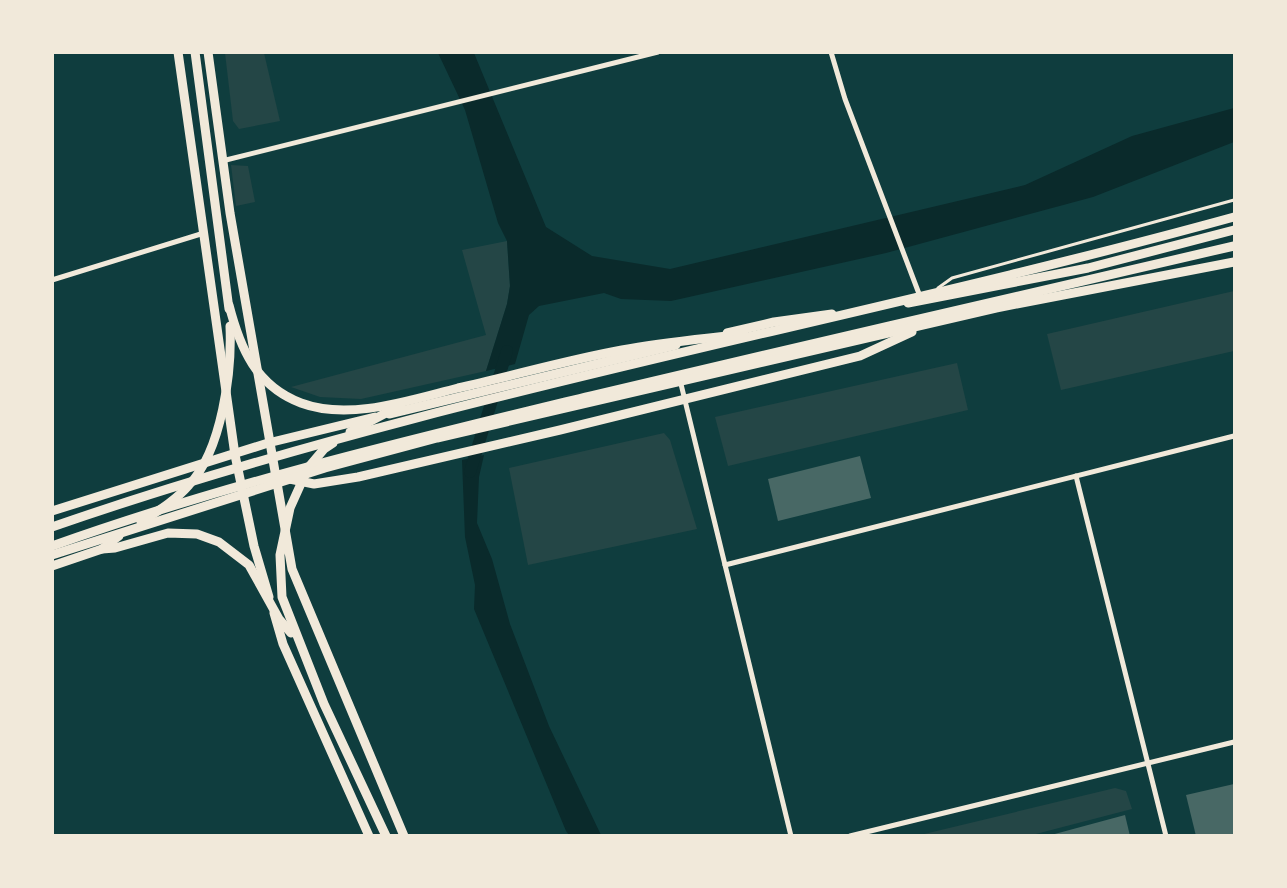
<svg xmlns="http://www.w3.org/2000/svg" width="1287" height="888" viewBox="0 0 1287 888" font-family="'Space Grotesk',sans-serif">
  <rect width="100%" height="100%" fill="#0f3d3e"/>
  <!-- green -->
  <g fill="#244646">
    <polygon points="225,53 264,53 280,121 239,129 233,121"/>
    <polygon points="231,165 248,166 255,202 236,206"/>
    <polygon points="507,241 510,286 507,304 486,371 361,399 320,397 291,387 486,335 462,250"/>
    <polygon points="1234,291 1234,351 1061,390 1047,334"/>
    <polygon points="957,363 968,410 728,466 715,417"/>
    <polygon points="664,433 670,440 697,529 528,565 509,468"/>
    <polygon points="1115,788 1126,791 1132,809 1032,835 920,835"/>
  </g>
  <!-- water -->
  <g fill="#0a2a2b">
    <polygon points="438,53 474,53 546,227 592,256 670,269 1025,185 1132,136 1234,108 1234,142 1093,197 886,253 671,301 621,299 604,293 539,306 529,315 515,364 486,371 507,304 510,286 507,241 498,223 465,110"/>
    <polygon points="484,455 479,477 477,523 492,559 510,624 549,726 601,835 569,835 566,831 474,609 475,585 465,537 462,460"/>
  </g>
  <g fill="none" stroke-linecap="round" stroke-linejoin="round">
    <!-- canal -->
    <polyline stroke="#0a2a2b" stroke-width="12" points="470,472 507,351"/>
  </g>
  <!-- building -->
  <g fill="#486865">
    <polygon points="860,456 871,498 778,521 768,479"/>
    <polygon points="1234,784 1234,836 1196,836 1186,795"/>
    <polygon points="1125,815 1130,836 1051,836 1051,835"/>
  </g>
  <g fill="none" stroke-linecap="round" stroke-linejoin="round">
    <!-- service -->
    <polyline stroke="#f1e9da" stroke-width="3" points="938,288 952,278 1234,200"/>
    <!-- minor -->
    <g stroke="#f1e9da" stroke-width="5">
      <polyline points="831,52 845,99 921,299"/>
      <polyline points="222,161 658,52"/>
      <polyline points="52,280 204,233"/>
      <polyline points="680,380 791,836"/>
      <polyline points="1076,476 1166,836"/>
      <polyline points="725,565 1234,436"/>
      <polyline points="850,836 1234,742"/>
    </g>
    <!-- primary -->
    <g stroke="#f1e9da" stroke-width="9">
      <polyline points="178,52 235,455 254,546 269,597"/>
      <polyline points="208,52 230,213 292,569 404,836"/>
      <polyline points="908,303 1088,268 1234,230"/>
      <polyline points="727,333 774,322 832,314"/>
      <polyline points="389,414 676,345"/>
      <polyline points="52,511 268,443 375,417"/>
      <path d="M52,546C228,483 409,440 590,396C804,345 1020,296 1234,246"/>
      <polyline points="274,613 283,644 369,836"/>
    </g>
    <!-- trunk -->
    <g stroke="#f1e9da" stroke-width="9">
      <polyline points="195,52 229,309"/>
      <path d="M229,305C240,348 256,386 301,403C349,421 410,400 458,388C512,376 567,360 622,350C662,342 703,339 744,334"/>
      <polyline points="350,432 401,405"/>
      <polyline points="333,443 324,449 308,468 290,508 280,555 282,597 324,704 386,836"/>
      <polyline points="275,476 314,484 358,477 560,430 860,356 912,332"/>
      <path d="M141,522C158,511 175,501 189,485C222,450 232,372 230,326"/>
      <path d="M52,527C438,393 842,325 1234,217"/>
      <polyline points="102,549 119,536"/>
      <polyline points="52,555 325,468 437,438 996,308 1234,262"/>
      <polyline points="52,566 102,549 115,548 168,533 197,534 219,542 249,565 279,619 291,633"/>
    </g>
  </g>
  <!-- border -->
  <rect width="1287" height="888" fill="none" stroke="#f1e9da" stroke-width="108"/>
</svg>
